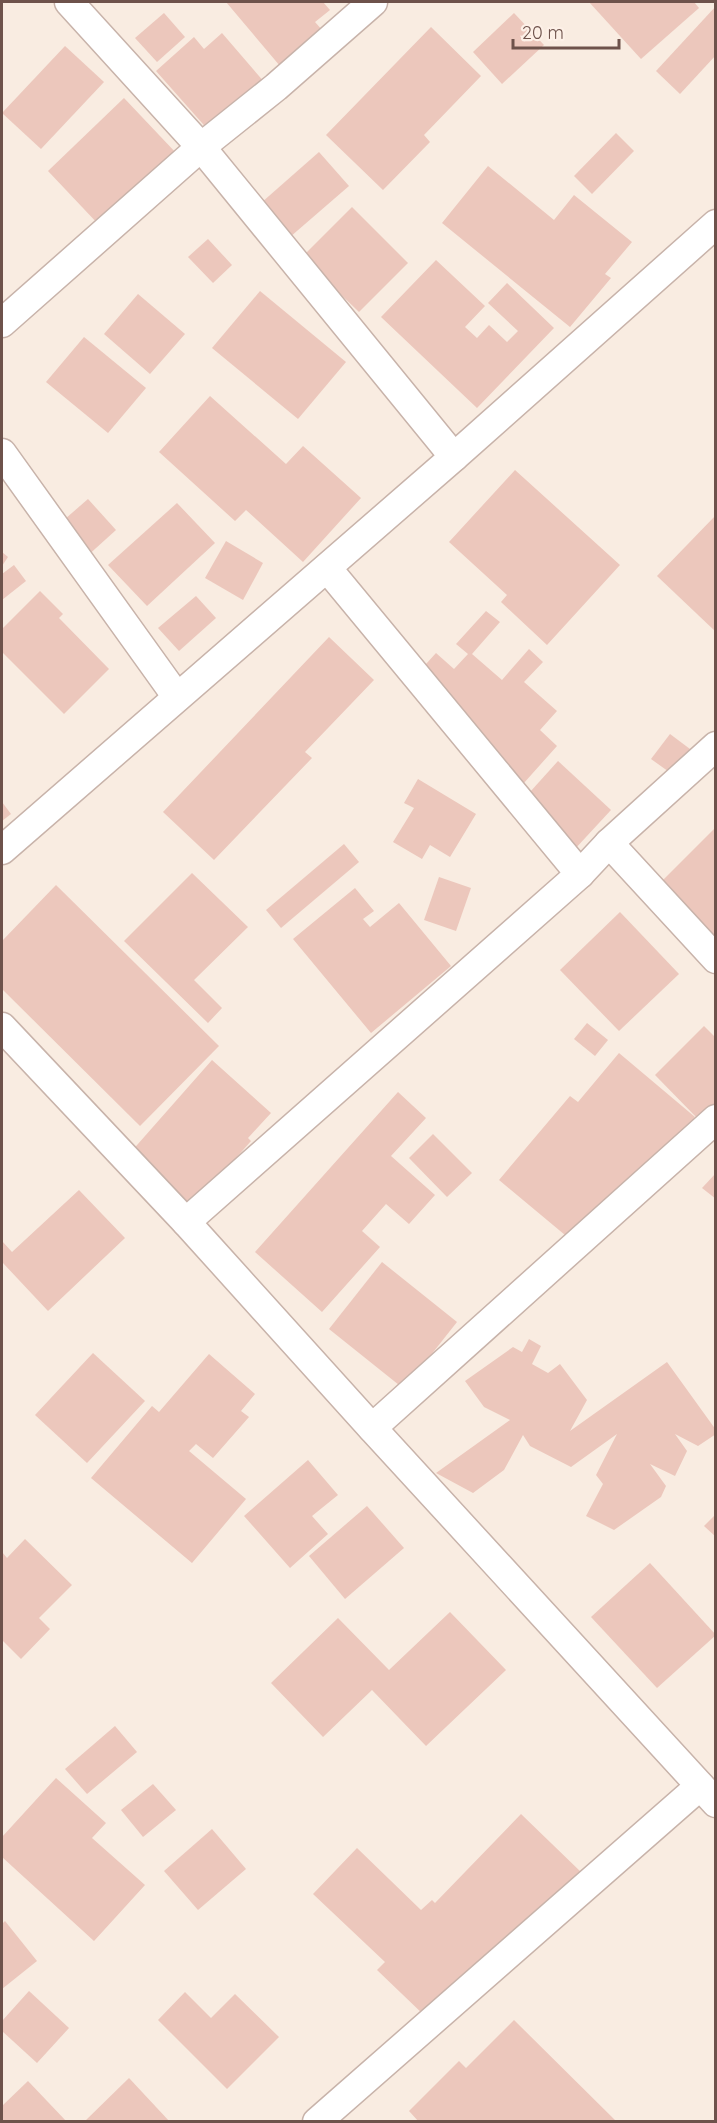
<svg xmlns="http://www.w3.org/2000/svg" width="717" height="2123" viewBox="0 0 717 2123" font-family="Quicksand,sans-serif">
  <rect width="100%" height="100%" fill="#f9ece1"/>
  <!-- building -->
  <g fill="#ecc7bc">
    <polygon points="226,2 323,2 330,10 315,22 323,31 280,66"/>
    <polygon points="589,2 694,2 699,8 641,59"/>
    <polygon points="716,6 716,55 680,94 656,71"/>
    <polygon points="164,13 185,37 157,62 135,38"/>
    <polygon points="514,13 544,45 502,84 473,52"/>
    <polygon points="431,27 481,76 424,135 430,142 383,190 326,135"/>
    <polygon points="222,33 265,83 210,132 156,71 194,37 204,49"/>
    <polygon points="65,46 104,82 41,149 2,113"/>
    <polygon points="124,98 177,154 100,226 48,171"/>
    <polygon points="616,133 634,151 592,194 574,176"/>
    <polygon points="319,152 349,186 290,237 261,203"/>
    <polygon points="488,166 554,220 574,195 632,242 605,274 611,278 570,327 442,223"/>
    <polygon points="352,207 408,263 359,312 302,257"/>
    <polygon points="208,239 232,265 213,283 188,257"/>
    <polygon points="436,260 485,306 465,327 477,338 489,325 507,342 518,331 488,303 507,283 554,328 477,408 381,317"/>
    <polygon points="260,291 346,362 298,419 212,348"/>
    <polygon points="138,294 185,334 150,374 104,334"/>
    <polygon points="84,337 146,388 108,433 46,382"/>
    <polygon points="210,396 286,464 303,446 361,498 303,562 246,510 235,521 159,452"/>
    <polygon points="515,470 620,565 547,645 501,602 507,595 449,542"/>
    <polygon points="88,499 116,530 85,558 57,526"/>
    <polygon points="177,503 215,543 147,606 108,565"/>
    <polygon points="716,515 716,632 657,576"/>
    <polygon points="226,541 263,563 243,600 205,578"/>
    <polygon points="2,552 8,557 2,566"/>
    <polygon points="14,565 26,581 2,600 2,574"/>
    <polygon points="40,591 63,614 59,618 109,669 64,714 2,652 2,629"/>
    <polygon points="196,596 216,618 179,651 158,628"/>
    <polygon points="486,611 500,622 472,654 502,680 529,649 543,662 524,682 557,711 540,730 557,746 515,793 460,736 406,686 436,653 454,669 468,654 456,644"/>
    <polygon points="329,637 374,680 305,752 312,758 214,860 163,812"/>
    <polygon points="670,734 690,749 672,774 651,759"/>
    <polygon points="558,761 611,810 574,850 521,802"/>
    <polygon points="418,779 476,814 450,857 430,845 422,859 393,842 414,808 404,803"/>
    <polygon points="2,802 11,814 2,821"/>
    <polygon points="714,829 716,831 716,954 652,891"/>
    <polygon points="344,844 359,862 281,928 266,910"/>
    <polygon points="192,873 248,927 194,980 222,1008 208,1023 124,941"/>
    <polygon points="439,877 471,888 456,931 424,920"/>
    <polygon points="56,885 219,1046 140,1126 2,989 2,941"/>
    <polygon points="355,888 374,911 363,919 370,927 399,903 451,966 371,1033 293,939"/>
    <polygon points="620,912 679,974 619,1031 560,970"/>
    <polygon points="587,1023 608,1040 595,1056 574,1039"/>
    <polygon points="704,1026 716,1038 716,1105 699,1120 655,1075"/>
    <polygon points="619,1053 695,1117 583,1250 499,1180 570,1096 578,1102"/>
    <polygon points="212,1060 271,1113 248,1138 251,1141 192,1208 130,1153"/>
    <polygon points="398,1092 426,1118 391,1156 435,1195 409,1224 386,1204 362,1231 380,1247 322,1312 255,1252"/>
    <polygon points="433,1134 472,1173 447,1197 409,1158"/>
    <polygon points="716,1173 716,1199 702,1188"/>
    <polygon points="79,1190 125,1238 48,1311 3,1263 2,1265 2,1241 12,1252"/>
    <polygon points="382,1262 457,1322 404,1389 329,1329"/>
    <polygon points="529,1339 541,1346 532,1364 548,1373 560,1364 587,1400 570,1431 667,1362 716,1430 716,1434 698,1446 675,1434 687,1451 675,1476 650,1464 666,1486 661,1497 614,1530 586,1516 603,1484 596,1475 617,1434 571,1467 530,1446 523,1435 504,1470 473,1493 436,1473 510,1420 484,1407 465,1381 513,1347 522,1352"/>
    <polygon points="93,1353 145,1401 87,1463 35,1415"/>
    <polygon points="209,1354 255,1394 241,1411 249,1417 213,1458 196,1444 189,1451 246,1499 192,1563 91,1478 152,1406 159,1412"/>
    <polygon points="308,1460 338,1495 312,1516 328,1534 290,1568 244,1516"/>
    <polygon points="367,1506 404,1548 345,1599 309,1556"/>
    <polygon points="716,1514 716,1537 704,1526"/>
    <polygon points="25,1539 72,1585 39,1618 50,1629 21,1659 2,1640 2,1552 7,1558"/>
    <polygon points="650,1563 716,1635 657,1688 591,1617"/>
    <polygon points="450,1612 506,1670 426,1746 372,1690 323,1737 271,1683 338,1618 389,1670"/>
    <polygon points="115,1726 137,1752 87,1794 65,1769"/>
    <polygon points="56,1778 106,1823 92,1838 145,1885 94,1941 2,1857 2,1837"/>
    <polygon points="153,1784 176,1810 143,1837 121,1810"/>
    <polygon points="521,1814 582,1873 426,2017 377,1970 385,1962 313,1894 357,1848 421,1910 432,1900 435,1903"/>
    <polygon points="212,1829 246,1869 198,1910 164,1871"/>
    <polygon points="5,1921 37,1961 2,1989 2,1924"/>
    <polygon points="29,1991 69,2028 37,2063 2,2031 2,2021"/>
    <polygon points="185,1992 211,2018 235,1994 279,2037 227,2089 158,2020"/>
    <polygon points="514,2020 617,2122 419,2122 409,2111 459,2061 466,2068"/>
    <polygon points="129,2078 170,2122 84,2122"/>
    <polygon points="28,2081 67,2122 2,2122 2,2106"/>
  </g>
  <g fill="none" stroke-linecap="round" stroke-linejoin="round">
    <!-- minor casing -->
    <g stroke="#c8b3aa" stroke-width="31">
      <g id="minor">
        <polyline points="69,2 201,147 454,457"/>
        <polyline points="2,323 201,147 276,87 373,2"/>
        <polyline points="2,453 177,697"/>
        <polyline points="327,568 580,874"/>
        <polyline points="609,843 716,959"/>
        <polyline points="2,850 454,457 716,224"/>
        <polyline points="2,1027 186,1222 372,1428 716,1803"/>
        <polyline points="186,1222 580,874 609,843 716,746"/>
        <polyline points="372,1428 716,1119"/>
        <polyline points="317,2122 700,1786"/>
      </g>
    </g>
    <!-- minor -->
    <use href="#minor" stroke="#fff" stroke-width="28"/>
  </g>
  <!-- border -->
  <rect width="717" height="2123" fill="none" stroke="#6e524b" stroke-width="6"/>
  <!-- scale -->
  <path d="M513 39v9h106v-9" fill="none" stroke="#6e524b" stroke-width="3"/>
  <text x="522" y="39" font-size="18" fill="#6e524b" stroke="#fdf0e7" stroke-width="4.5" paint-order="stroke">20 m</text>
</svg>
